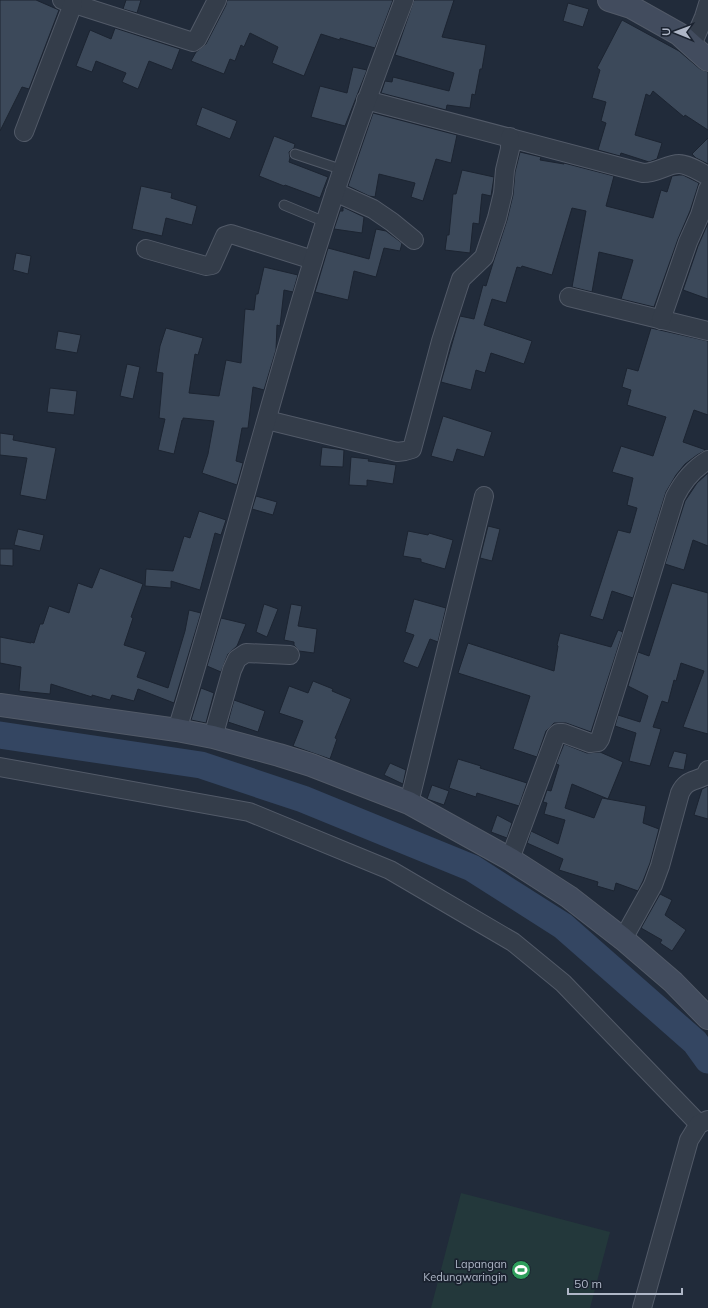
<svg xmlns="http://www.w3.org/2000/svg" width="708" height="1308" viewBox="0 0 708 1308" font-family="Mulish,sans-serif">
  <rect width="100%" height="100%" fill="#212b3a"/>
  <!-- green -->
  <polygon fill="#23383b" points="461,1193 610,1232 590,1308 431,1308"/>
  <g fill="none" stroke-linecap="round" stroke-linejoin="round">
    <!-- river -->
    <polyline stroke="#344662" stroke-width="27" points="0,735 201,765 303,799 472,868 563,926 695,1042 708,1060"/>
  </g>
  <!-- building -->
  <g fill="#3c495a" stroke="#1c2431">
    <polygon points="0,0 36,0 59,10 29,89 22,87 0,131"/>
    <polygon points="126,0 141,0 137,13 123,9"/>
    <polygon points="227,0 393,0 375,48 340,38 340,40 321,34 304,76 272,63 278,47 250,33 244,47 241,45 235,61 230,59 224,74 191,61 196,52 206,44 226,5"/>
    <polygon points="414,0 454,0 442,37 486,45 482,69 480,69 475,95 472,94 470,108 447,105 446,110 381,93 385,81 392,82 393,77 449,91 454,73 395,55"/>
    <polygon points="568,3 589,9 583,27 563,21"/>
    <polygon points="622,20 679,51 700,69 708,72 708,130 685,115 684,117 653,91 650,96 646,94 635,135 662,143 657,159 649,162 621,153 620,156 598,150 606,123 601,121 606,102 592,98 600,70 597,68"/>
    <polygon points="115,28 180,49 172,70 149,61 138,89 122,82 126,73 96,61 92,72 76,66 90,30 111,39"/>
    <polygon points="353,67 367,70 345,126 311,117 320,86 347,93"/>
    <polygon points="202,107 237,121 230,139 196,125"/>
    <polygon points="373,113 457,135 451,163 436,159 423,201 411,197 415,183 379,174 375,197 369,196 348,186"/>
    <polygon points="274,136 295,144 294,148 289,152 290,158 289,162 328,177 320,198 285,185 284,186 259,176"/>
    <polygon points="708,138 708,164 696,158 692,154"/>
    <polygon points="520,152 541,157 540,160 564,164 564,163 614,176 606,206 653,218 661,190 667,192 672,176 679,175 683,175 699,183 690,211 678,239 654,307 621,299 633,260 599,252 592,292 572,287 586,211 572,208 552,275 522,266 521,268 517,267 506,303 492,299 484,325 532,341 524,364 491,353 485,373 476,370 471,390 441,382 460,316 474,319 483,285 486,286 493,263 507,220 513,195 515,172"/>
    <polygon points="462,170 494,177 491,196 482,194 479,224 473,223 470,253 445,250 447,235 449,235 453,194 456,194"/>
    <polygon points="141,186 172,193 171,198 197,206 192,225 166,218 162,236 132,229"/>
    <polygon points="343,207 364,217 362,233 334,229 340,211 343,211"/>
    <polygon points="708,223 708,299 683,290 698,246"/>
    <polygon points="376,229 386,231 402,243 400,251 384,248 376,277 354,271 348,300 315,292 328,248 369,259"/>
    <polygon points="16,253 31,256 28,274 13,270"/>
    <polygon points="264,267 298,275 293,292 284,290 280,326 277,325 276,350 264,390 253,387 248,428 242,428 236,461 243,463 237,485 202,473 208,454 214,421 183,418 183,420 182,420 174,454 158,450 165,419 159,418 163,373 156,372 160,346 166,328 203,338 198,355 195,354 189,393 219,396 226,360 241,363 245,309 254,310 256,294 258,294"/>
    <polygon points="651,328 708,341 708,415 694,410 683,442 706,450 697,455 685,464 676,475 666,492 633,598 612,591 603,620 590,616 618,530 630,533 637,508 627,505 633,478 612,472 621,446 653,456 666,417 627,405 631,390 622,387 627,368 638,371"/>
    <polygon points="58,331 81,335 77,353 55,349"/>
    <polygon points="127,364 140,367 133,399 120,396"/>
    <polygon points="50,388 77,391 74,415 47,412"/>
    <polygon points="443,416 492,432 484,457 457,449 453,462 431,456"/>
    <polygon points="0,433 14,435 13,440 56,448 46,500 20,495 27,458 0,455"/>
    <polygon points="322,447 344,450 343,467 320,466"/>
    <polygon points="351,457 369,459 368,461 396,465 393,484 367,480 367,486 349,485"/>
    <polygon points="708,473 708,546 693,540 684,570 665,564 685,501 697,483"/>
    <polygon points="256,496 277,502 273,515 252,509"/>
    <polygon points="199,511 226,520 221,535 215,533 200,590 171,581 171,588 145,586 146,569 173,571 184,536 190,538"/>
    <polygon points="488,526 500,529 492,561 480,558"/>
    <polygon points="18,529 44,535 40,551 14,545"/>
    <polygon points="408,531 428,535 429,533 453,540 445,569 421,562 421,559 403,556"/>
    <polygon points="0,549 13,549 13,566 0,565"/>
    <polygon points="100,568 143,584 131,617 133,618 124,645 146,652 137,677 168,688 185,631 189,610 201,613 174,703 138,689 134,701 112,695 110,700 92,695 92,697 51,684 50,694 19,691 21,667 0,663 0,637 31,643 31,642 34,643 40,624 43,624 49,606 69,613 78,583 92,588"/>
    <polygon points="672,583 708,593 708,734 683,727 704,671 681,663 676,681 674,680 668,703 662,701 653,727 661,729 650,766 629,761 636,733 615,726 618,715 640,722 648,696 628,686 638,652 649,656"/>
    <polygon points="414,599 446,608 438,642 430,639 418,668 403,662 414,635 405,632"/>
    <polygon points="264,604 278,609 267,637 256,632"/>
    <polygon points="291,604 302,606 298,626 317,629 314,653 299,651 294,645 294,642 284,640"/>
    <polygon points="221,618 246,624 237,646 228,654 221,672 207,666"/>
    <polygon points="618,630 623,632 591,732 566,723 554,723 546,731 537,757 513,749 530,696 458,673 468,643 554,671 558,646 557,645 560,633 611,647"/>
    <polygon points="313,681 333,689 332,691 351,699 335,738 337,739 330,759 293,746 303,721 279,713 289,686 308,693"/>
    <polygon points="201,688 214,693 206,723 191,720"/>
    <polygon points="234,700 265,711 258,732 228,722"/>
    <polygon points="564,744 587,753 600,752 623,762 608,799 572,784 565,808 594,818 602,798 646,806 643,823 659,829 650,863 643,881 638,891 616,883 614,891 597,886 598,882 559,870 563,859 527,843 531,831 558,844 565,820 544,814 547,803 543,802 547,790 551,791 559,765 556,764"/>
    <polygon points="674,751 687,754 684,770 668,767"/>
    <polygon points="458,759 481,766 480,768 527,783 519,806 477,793 476,797 449,788"/>
    <polygon points="390,763 406,770 403,784 384,775"/>
    <polygon points="432,785 449,791 444,805 427,799"/>
    <polygon points="708,786 708,819 694,815 702,789"/>
    <polygon points="497,815 512,823 507,838 491,832"/>
    <polygon points="660,894 672,900 665,915 686,930 672,951 660,943 662,940 641,928"/>
  </g>
  <g fill="none" stroke-linecap="round" stroke-linejoin="round">
    <!-- lane casing -->
    <g stroke="#525a68" stroke-width="11">
      <g id="lane">
        <polyline points="295,154 343,170"/>
        <polyline points="284,205 325,222"/>
      </g>
    </g>
    <!-- street casing -->
    <g stroke="#525a68" stroke-width="20">
      <g id="street">
        <polyline points="62,0 193,42 197,39 217,0"/>
        <polyline points="692,45 704,17 708,4"/>
        <path d="M366,100L643,173C658,173 667,164 679,164C688,164 700,172 708,176"/>
        <polyline points="24,132 73,4"/>
        <polyline points="335,192 373,209 392,222 414,240"/>
        <polyline points="146,249 206,266 212,265 225,236 231,234 313,260"/>
        <polyline points="569,297 708,331"/>
        <polyline points="661,320 688,242 700,215 708,189"/>
        <polyline points="267,420 397,452 405,451 412,449 441,341 458,288 461,279 484,257 497,218 503,193 505,170 510,149 510,137"/>
        <path d="M177,730C225,574 265,417 313,261C340,173 371,86 404,0"/>
        <polyline points="213,737 232,670 237,659 246,653 290,655"/>
        <polyline points="0,767 249,812 390,870 513,942 563,983 699,1124"/>
        <polyline points="409,803 484,496"/>
        <path d="M510,859L556,735L558,733H563L590,743L598,742L600,739L631,640L675,497C683,481 693,469 708,460"/>
        <path d="M623,939L653,885L660,866L680,793C686,780 693,782 705,776L708,770"/>
        <polyline points="642,1308 689,1140 699,1124 708,1120"/>
      </g>
    </g>
    <!-- secondary casing -->
    <g stroke="#525a68" stroke-width="24">
      <g id="secondary">
        <polyline points="609,0 631,7 679,34 708,60"/>
        <polyline points="0,705 177,730 213,737 279,755 311,765 409,803 510,859 569,897 623,939 673,982 708,1018"/>
      </g>
    </g>
    <!-- lane -->
    <use href="#lane" stroke="#343d4a" stroke-width="9"/>
    <!-- street -->
    <use href="#street" stroke="#343d4a" stroke-width="18"/>
    <!-- secondary -->
    <use href="#secondary" stroke="#424c5e" stroke-width="22"/>
  </g>
  <!-- icons -->
  <defs>
    <g id="stadium-disc" transform="scale(1)"><circle r="9.5" fill="#2e9e5b" stroke="#1a222f"/><path d="M0-5a6.5 5 0 1 0 0 10a6.5 5 0 1 0 0-10ZM-3.5-1.8h7v3.6h-7Z" fill="#fff"/></g>
  </defs>
  <g fill-rule="evenodd">
    <use href="#stadium-disc" x="521" y="1270"/>
  </g>
  <g text-anchor="middle" dominant-baseline="central" stroke-width="3.5" stroke-linejoin="round" paint-order="stroke">
    <!-- poi labels -->
    <g font-size="11" fill="#afb7c7" stroke="#1a222f" text-anchor="end">
      <text x="507" y="1264">Lapangan<tspan x="507" dy="13">Kedungwaringin</tspan></text>
    </g>
  </g>
  <!-- north arrow -->
  <g transform="translate(676 32) rotate(271)" stroke="#1a222f" stroke-width="3" paint-order="stroke">
  <path d="M0-3L7 15L0 10L-7 15Z" fill="#afb7c7"/>
  <text y="-6" font-size="11" font-weight="bold" text-anchor="middle" fill="#afb7c7">U</text>
  </g>
  <!-- scale -->
  <path d="M568 1288v6h114v-6" fill="none" stroke="#afb7c7" stroke-width="2"/>
  <text x="574" y="1288" font-size="12" fill="#afb7c7" stroke="#1a222f" stroke-width="3" paint-order="stroke">50 m</text>
</svg>
